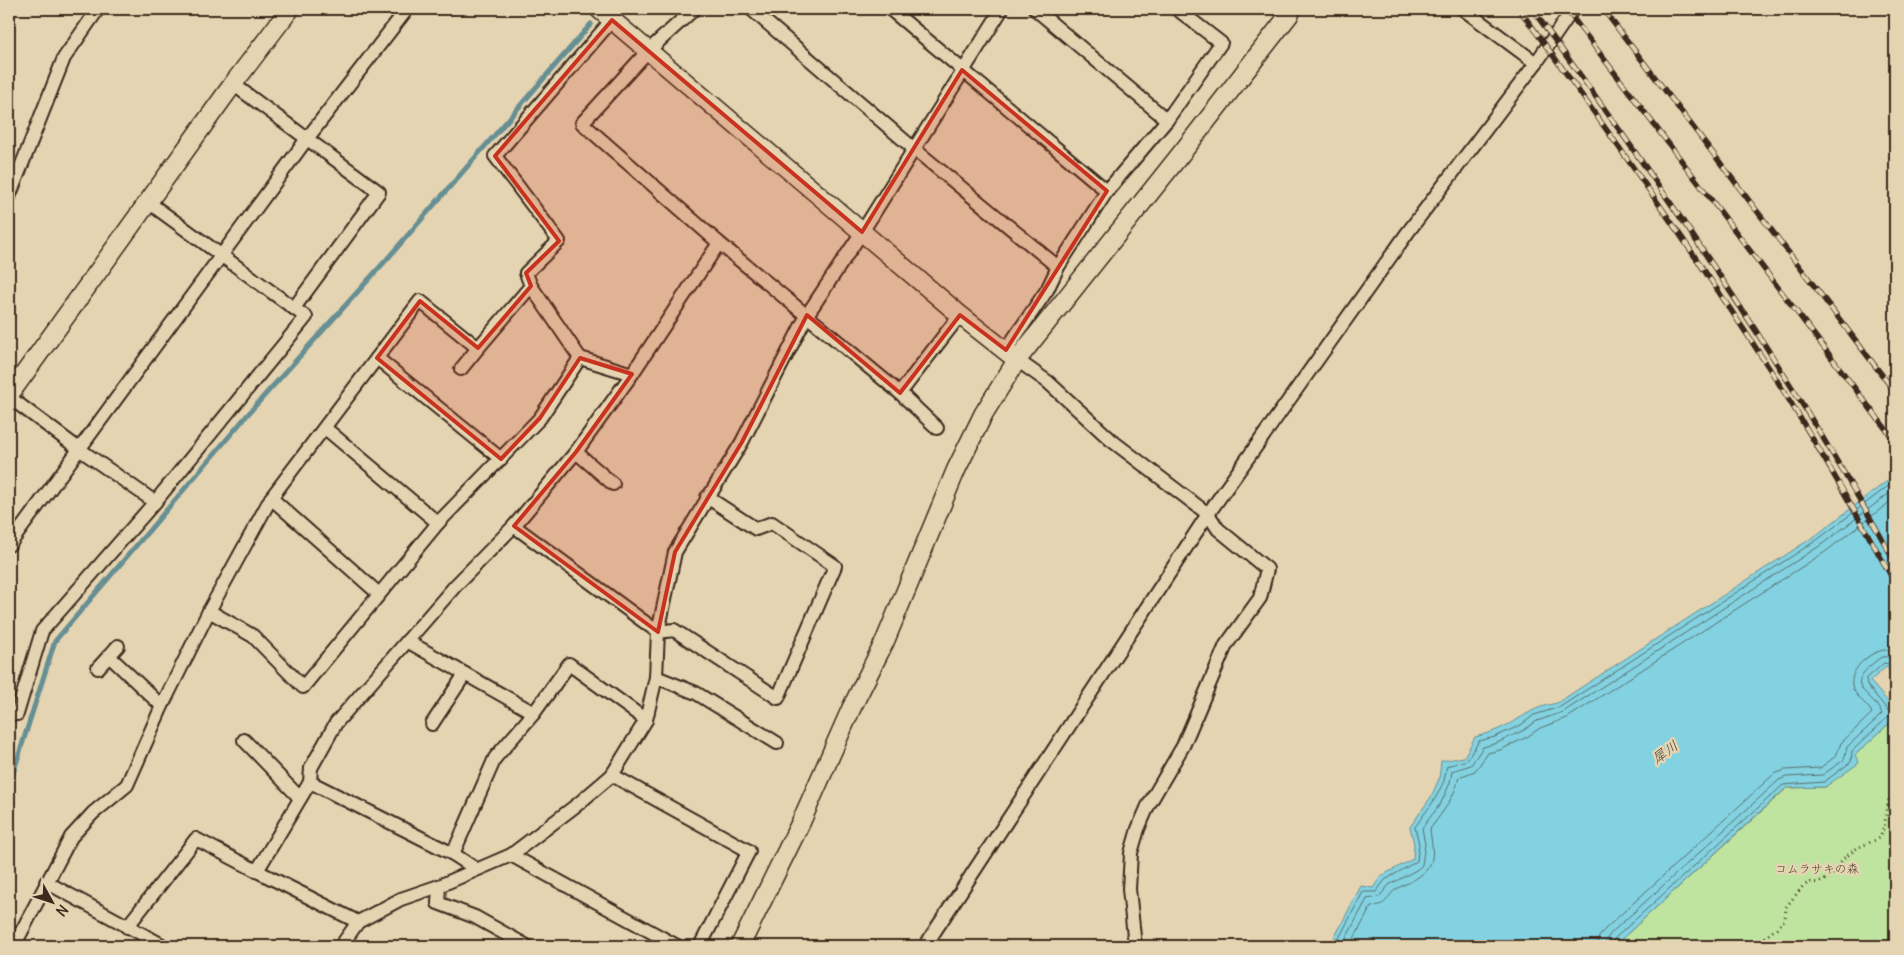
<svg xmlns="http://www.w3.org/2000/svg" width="1904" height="955" viewBox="0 0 1904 955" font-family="Delius,'Klee One',sans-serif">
  <rect width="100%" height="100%" fill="#e5d4b1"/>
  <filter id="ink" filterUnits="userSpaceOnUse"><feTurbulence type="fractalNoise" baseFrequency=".02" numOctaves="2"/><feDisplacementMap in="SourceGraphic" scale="10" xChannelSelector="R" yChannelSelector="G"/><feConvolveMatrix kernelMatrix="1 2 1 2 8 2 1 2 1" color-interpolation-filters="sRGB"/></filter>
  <g filter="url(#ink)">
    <!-- green -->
    <polygon fill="#bfe49f" stroke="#7d875e" points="1895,718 1895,946 1614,946 1787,788 1826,787 1855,755"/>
    <!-- water -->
    <path fill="#83d2e1" stroke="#668f93" d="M1895,475V676L1886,667L1870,681L1895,710V718L1855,755L1859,763L1825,787L1786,788L1614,946H1330L1361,886L1373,888L1381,876L1413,859L1414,844L1410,827L1431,797L1439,779L1441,761L1464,757L1475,737C1499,731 1509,724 1530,712C1538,707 1548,705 1557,703L1815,536Z"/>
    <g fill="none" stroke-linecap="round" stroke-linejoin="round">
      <!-- shore -->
      <g stroke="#586d6c" stroke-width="1">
        <polyline points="1335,946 1363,892 1376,892 1385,880 1417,861 1419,844 1415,827 1435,799 1444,781 1447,766 1467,760 1479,741 1495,737 1521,725 1534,715 1560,707 1817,540 1895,481"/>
        <polyline points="1342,946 1367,899 1379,897 1389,885 1418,869 1422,865 1425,844 1422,828 1441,803 1450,783 1452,771 1471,765 1483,747 1497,743 1524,730 1537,721 1563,712 1821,545 1895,489"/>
        <path d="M1350,946L1371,907C1389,904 1384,900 1395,890C1400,886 1407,884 1412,881C1438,866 1433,855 1430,829C1442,813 1455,797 1459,777L1475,771L1488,753L1500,750L1527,737L1540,728L1567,718L1825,552L1895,498"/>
        <path d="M1597,946L1599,937L1605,929L1774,774L1785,770L1820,768L1836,756L1841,743L1872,713C1867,703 1854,696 1852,685C1849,666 1878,644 1895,651"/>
        <path d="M1605,946L1606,940L1611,933L1779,780L1786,777L1822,775L1844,760L1847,747L1882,714C1870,688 1841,689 1877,660C1883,655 1889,656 1895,661"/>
        <polyline points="1611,946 1615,938 1783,785 1824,782 1851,762 1852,751 1891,714 1867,685 1866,679 1884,663 1889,664 1895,669"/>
      </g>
      <!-- stream -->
      <polyline stroke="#668f93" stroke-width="5" points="9,786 55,641 255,406 388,258 591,24"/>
      <!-- street casing -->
      <g stroke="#3b2a1e" stroke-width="16">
        <g id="street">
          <polyline points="694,9 648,51 582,123 719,243 900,393 937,428"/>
          <polyline points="751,9 913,148 1058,267"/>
          <polyline points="890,9 1107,191"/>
          <polyline points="1035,9 1167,120"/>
          <polyline points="1463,9 1536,63"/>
          <polyline points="233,84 379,192 294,308"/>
          <polyline points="9,197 64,58 98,9"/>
          <polyline points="1006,350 1047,290 1058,267 1107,191 1167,120 1221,43 1177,9"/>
          <polyline points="377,358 501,459"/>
          <polyline points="580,358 632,374"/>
          <polyline points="1017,360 1048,382 1111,440 1208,514 1218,529 1267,569 1260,598 1226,645 1183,746 1148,806 1138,829 1131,853 1129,889 1135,946"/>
          <polyline points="461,369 478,348"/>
          <polyline points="900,393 960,315"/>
          <polyline points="9,397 79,449 155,502"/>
          <polyline points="325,428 438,523"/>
          <polyline points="576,452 613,484"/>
          <polyline points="707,497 756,529 772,523 835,566 778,698 674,630 658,632 514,526 576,452 632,374 719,243"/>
          <polyline points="271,498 379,594"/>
          <polyline points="9,545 306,140 407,9"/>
          <polyline points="209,611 253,636 303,687 438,523 540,418 580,358 531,286 526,273 559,241 495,156 612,20"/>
          <polyline points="407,641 534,713"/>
          <polyline points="109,656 118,646"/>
          <polyline points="98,668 109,656 162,706"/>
          <polyline points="656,677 696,693 777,743"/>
          <polyline points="9,713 17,714 42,631 155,502 306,317 148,202"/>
          <polyline points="432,724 465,674"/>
          <polyline points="244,740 300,798"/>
          <polyline points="612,775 749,851 700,946"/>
          <polyline points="310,782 257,871 358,922"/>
          <polyline points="453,854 495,758 534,713 569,664 646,720"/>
          <polyline points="511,855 677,946"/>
          <polyline points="476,869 453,854 310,782 311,768 336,723 456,585 514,526"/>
          <polyline points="46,882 164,946"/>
          <polyline points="439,886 438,903 475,917 527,946"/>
          <polyline points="127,927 196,839 257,871"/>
          <polyline points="14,946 71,837 93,813 127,785 162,706 209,611 271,498 420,301 478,348 531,286"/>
          <polyline points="341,946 358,922 401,899 439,886 511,855 578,804 612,775 646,720 656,677 658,632 675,552 742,442 807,315 862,232 1002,9"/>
          <polyline points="925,946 1208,514 1408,232 1536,63 1573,9"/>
        </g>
      </g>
      <!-- secondary casing -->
      <g stroke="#3b2a1e" stroke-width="21">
        <g id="secondary">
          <polyline points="599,9 960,315 1017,360"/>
          <polyline points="9,395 233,84 290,9"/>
          <polyline points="740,946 801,822 851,709 885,641 956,470 984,413 1017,360 1184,150 1289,15 1292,9"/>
        </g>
      </g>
      <!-- path -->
      <polyline stroke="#3b2a1e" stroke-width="3" stroke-dasharray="1 4" stroke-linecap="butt" points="1759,946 1765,937 1777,928 1785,919 1786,907 1803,886 1811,882 1818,883 1832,876 1842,860 1857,848 1880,838 1884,827 1889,799 1895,795"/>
      <!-- street -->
      <use href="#street" stroke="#e5d4b1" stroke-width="12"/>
      <!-- secondary -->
      <use href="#secondary" stroke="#e5d4b1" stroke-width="18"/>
      <!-- rail casing -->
      <g stroke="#3b2a1e" stroke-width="5.5">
        <g id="rail">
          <path d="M1519,9C1605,126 1690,246 1769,368C1814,438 1855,511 1895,583"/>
          <path d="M1532,9C1663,187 1788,369 1895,562"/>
          <polyline points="1566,9 1895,441"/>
          <polyline points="1603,9 1895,392"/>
        </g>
      </g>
      <!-- rail -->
      <use href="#rail" stroke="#e5d4b1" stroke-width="4" stroke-dasharray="11" stroke-linecap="butt"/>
    </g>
  </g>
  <!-- marked area -->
  <path fill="#c8321e" fill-opacity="0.2" stroke="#c8321e" stroke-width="4" stroke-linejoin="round" d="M612,20L862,232L962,70L1107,191L1006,350L960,315L900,393L807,315L742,442L675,552L658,632L514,526L576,452L632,374L580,358L540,418L501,459L377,358L420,301L478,348L531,286L526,273L559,241L495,156Z"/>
  <g text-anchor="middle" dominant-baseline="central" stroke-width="5" stroke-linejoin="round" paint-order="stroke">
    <!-- park labels -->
    <g font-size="12" fill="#483d2b" stroke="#e5d4b1">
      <text x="1817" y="868">コムラサキの森</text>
    </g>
    <!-- water labels -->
    <g font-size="14" font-style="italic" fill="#46433b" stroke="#e5d4b1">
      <text transform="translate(1665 752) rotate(-36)">犀川</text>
    </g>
  </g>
  <!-- margin -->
  <rect width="1904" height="955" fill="none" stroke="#e5d4b1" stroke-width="30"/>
  <rect x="15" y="15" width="1874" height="925" fill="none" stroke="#3b2a1e" stroke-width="2" filter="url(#ink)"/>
  <!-- north arrow -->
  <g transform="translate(52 902) rotate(130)" stroke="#e5d4b1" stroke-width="4" paint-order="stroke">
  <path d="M0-4L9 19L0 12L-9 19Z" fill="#3b2a1e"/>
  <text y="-8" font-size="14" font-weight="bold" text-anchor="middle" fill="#3b2a1e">N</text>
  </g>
</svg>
